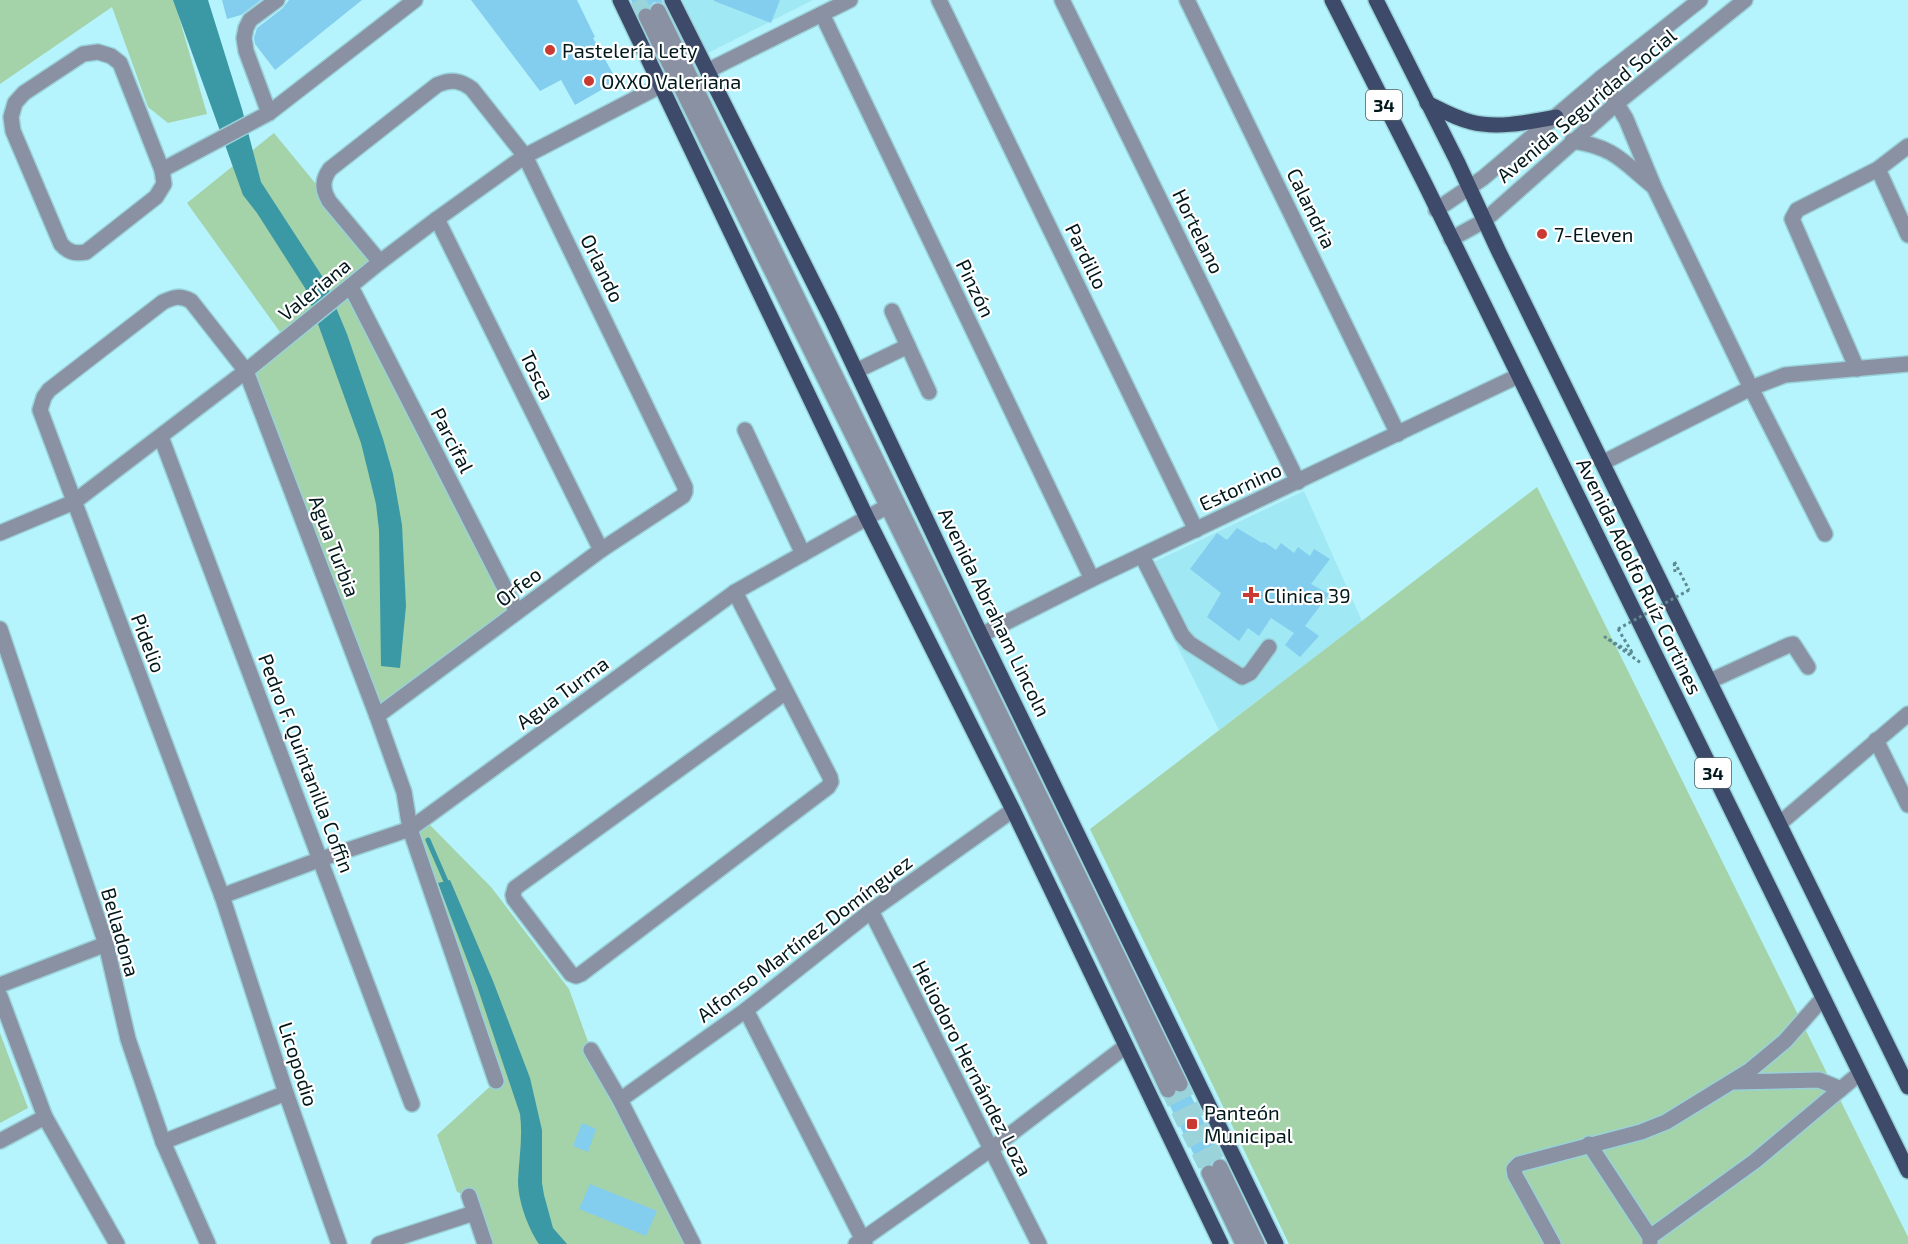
<svg xmlns="http://www.w3.org/2000/svg" width="1908" height="1244" viewBox="0 0 1908 1244" font-family="'Exo 2',sans-serif">
  <rect width="100%" height="100%" fill="#b6f4fd"/>
  <!-- built -->
  <g fill="#a0e8f3">
    <polygon points="682,0 813,0 706,54"/>
    <polygon points="1304,491 1362,621 1219,730 1139,569"/>
  </g>
  <!-- green -->
  <g fill="#a4d2a9">
    <polygon points="0,0 174,0 207,114 168,123 148,107 112,7 0,84"/>
    <polygon points="274,133 380,262 351,287 517,612 377,716 246,371 285,339 187,203"/>
    <polygon points="1537,487 1908,1237 1908,1244 1289,1244 1090,829"/>
    <polygon points="427,822 491,887 569,989 591,1050 693,1244 486,1244 469,1196 457,1192 437,1135 496,1081 410,829"/>
    <polygon points="0,1033 28,1108 0,1123"/>
  </g>
  <!-- water -->
  <g fill="#3b99a5">
    <polygon points="173,0 208,0 242,109 261,182 324,279 347,334 383,439 393,474 402,525 406,606 400,668 381,666 379,530 376,504 361,443 305,288 257,213 243,195"/>
    <path d="M450,880L493,981L530,1078L542,1130V1183L544,1195L553,1228L567,1244H539C528,1228 518,1201 518,1181C519,1158 523,1137 520,1114L477,986L438,883Z"/>
  </g>
  <g fill="none" stroke-linecap="round" stroke-linejoin="round">
    <!-- stream -->
    <polyline stroke="#3b99a5" stroke-width="5" points="428,840 448,886"/>
  </g>
  <!-- building -->
  <g fill="#83ceef">
    <polygon points="222,0 261,0 241,15 227,19"/>
    <polygon points="289,0 362,0 275,70 255,44 254,38 257,28 283,8"/>
    <polygon points="471,0 577,0 595,37 593,38 617,81 575,105 561,80 540,91"/>
    <polygon points="631,0 662,0 663,3 654,2 649,7 641,8 637,13"/>
    <polygon points="714,0 780,0 771,23 714,1"/>
    <polygon points="1237,528 1262,543 1264,542 1276,550 1281,543 1294,553 1298,547 1310,556 1314,549 1330,559 1311,584 1329,594 1305,626 1319,636 1300,657 1285,645 1294,633 1271,618 1259,636 1248,628 1239,641 1207,617 1221,593 1190,569 1217,533 1227,540"/>
    <polygon points="1188,1090 1221,1157 1215,1159 1211,1164 1204,1165 1201,1169 1167,1100 1173,1099 1177,1093 1184,1093"/>
    <polygon points="582,1123 596,1129 588,1152 573,1146"/>
    <polygon points="590,1184 657,1211 646,1236 579,1209"/>
  </g>
  <g fill="none" stroke-linecap="round" stroke-linejoin="round">
    <!-- minor-tunnel -->
    <g stroke="#9bd3db" stroke-width="15" stroke-dasharray="15 8" stroke-linecap="butt">
      <polyline points="638,0 646,16"/>
      <polyline points="1180,1084 1220,1167"/>
      <polyline points="1168,1090 1209,1173"/>
    </g>
    <!-- minor casing -->
    <g stroke="#99d1d9" stroke-width="18">
      <g id="minor">
        <polyline points="939,0 1196,530"/>
        <polyline points="1062,0 1298,482"/>
        <polyline points="1187,0 1398,434"/>
        <polyline points="658,11 1180,1084"/>
        <polyline points="822,14 1092,579"/>
        <path d="M646,16C822,374 1000,730 1168,1090"/>
        <path d="M98,52L111,56L120,63L162,170L164,184L156,197L86,252C74,254 68,252 61,244L13,131L11,117L15,103L24,93L83,54Z"/>
        <polyline points="707,71 850,0"/>
        <polyline points="1601,78 1626,119 1655,189 1682,245 1751,388 1825,534"/>
        <polyline points="269,113 246,51 244,38 246,28 250,20 277,0"/>
        <path d="M1572,141C1615,147 1623,162 1654,187"/>
        <polyline points="1878,169 1908,235"/>
        <polyline points="162,170 269,113 415,0"/>
        <polyline points="1436,210 1483,178 1601,78 1700,0"/>
        <polyline points="437,219 601,550"/>
        <polyline points="1451,239 1484,221 1617,103 1745,0"/>
        <polyline points="351,287 517,612"/>
        <polyline points="892,311 908,346"/>
        <polyline points="1857,369 1792,219 1797,210 1878,169 1908,146"/>
        <polyline points="856,371 908,346 929,392"/>
        <polyline points="745,430 803,554"/>
        <polyline points="161,437 412,1104"/>
        <polyline points="1602,463 1751,388 1785,375 1908,364"/>
        <polyline points="0,533 74,502 246,371 380,262 437,219 525,156 660,86"/>
        <polyline points="1142,556 1182,635 1189,643 1242,677 1250,673 1269,647"/>
        <polyline points="735,592 830,777 831,782 828,787 581,974 576,976 571,974 514,899 513,895 515,888 786,692"/>
        <polyline points="0,629 106,944 128,1039 163,1142 208,1244"/>
        <polyline points="981,635 1092,579 1518,376"/>
        <polyline points="1710,681 1789,645 1793,644 1795,647 1808,667"/>
        <path d="M377,716L601,550L683,496L685,492V487L525,156L472,89C460,80 451,79 437,85L330,169C322,180 322,189 329,201L380,262"/>
        <polyline points="1876,740 1908,805"/>
        <polyline points="1779,824 1908,714"/>
        <polyline points="222,896 321,859 410,829 735,592 895,502"/>
        <polyline points="871,911 1039,1244"/>
        <polyline points="0,985 106,944"/>
        <polyline points="0,996 45,1117 117,1244"/>
        <polyline points="746,1010 865,1244"/>
        <polyline points="591,1050 620,1100 693,1244"/>
        <polyline points="1735,1082 1819,1080 1841,1089"/>
        <polyline points="620,1100 746,1010 871,911 1013,810"/>
        <polyline points="0,1141 45,1117"/>
        <polyline points="163,1142 286,1093"/>
        <polyline points="1589,1144 1650,1237"/>
        <polyline points="1220,1167 1257,1244"/>
        <polyline points="1209,1173 1243,1244"/>
        <polyline points="469,1196 485,1244"/>
        <path d="M339,1244L286,1093L222,896L40,410L44,397L49,390L163,302C174,297 180,295 191,301L246,371L377,716L404,792L410,829L496,1081"/>
        <polyline points="379,1244 474,1213"/>
        <polyline points="856,1244 991,1149 1126,1046"/>
        <polyline points="1553,1244 1515,1175 1514,1169 1519,1164 1641,1132 1666,1122 1749,1071 1785,1041 1823,998"/>
        <polyline points="1650,1244 1650,1237 1755,1161 1860,1073"/>
      </g>
    </g>
    <!-- major casing -->
    <g stroke="#99d1d9" stroke-width="18">
      <g id="major">
        <polyline points="620,0 867,518 1013,810 1221,1244"/>
        <polyline points="672,0 832,320 981,635 1276,1244"/>
        <polyline points="1332,0 1425,184 1908,1171"/>
        <polyline points="1376,0 1457,161 1498,250 1908,1087"/>
        <path d="M1427,103C1441,110 1455,118 1471,122C1498,129 1529,122 1556,117"/>
      </g>
    </g>
    <!-- path -->
    <g stroke="#5e8990" stroke-width="3" stroke-dasharray="3 3" stroke-linecap="butt">
      <polyline points="1675,572 1674,561 1689,590"/>
      <polyline points="1618,629 1633,654 1605,637 1641,663"/>
    </g>
    <!-- minor -->
    <use href="#minor" stroke="#8991a3" stroke-width="15"/>
    <!-- major -->
    <use href="#major" stroke="#3e4a69" stroke-width="15"/>
    <!-- path-bridge -->
    <polyline stroke="#5e8990" stroke-width="3" stroke-dasharray="3 3" stroke-linecap="butt" points="1618,629 1689,590"/>
  </g>
  <!-- markers -->
  <g fill="#c83a32" stroke="#fff" stroke-width="2">
    <circle cx="550" cy="50" r="6"/>
    <circle cx="589" cy="81" r="6"/>
    <circle cx="1542" cy="234" r="6"/>
    <path d="M1248 586h6v6h6v6h-6v6h-6v-6h-6v-6h6z"/>
    <rect x="1186" y="1118" width="12" height="12" rx="3"/>
  </g>
  <g text-anchor="middle" dominant-baseline="central" stroke-width="4.5" stroke-linejoin="round" paint-order="stroke">
    <!-- shield labels -->
    <g fill="#fff" stroke="#4d5d60" stroke-width="1.5">
      <rect x="1366" y="90" width="36" height="30" rx="4.5"/>
      <rect x="1695" y="758" width="36" height="30" rx="4.5"/>
    </g>
    <g font-size="18" font-weight="bold" fill="#01181c">
      <text x="1384" y="105">34</text>
      <text x="1713" y="773">34</text>
    </g>
    <!-- poi labels -->
    <g font-size="20" fill="#01181c" stroke="#fff" text-anchor="start">
      <text x="562" y="50">Pastelería Lety</text>
      <text x="601" y="81">OXXO Valeriana</text>
      <text x="1554" y="234">7-Eleven</text>
      <text x="1264" y="595">Clinica 39</text>
      <text x="1204" y="1112">Panteón<tspan x="1204" dy="23">Municipal</tspan></text>
    </g>
    <!-- street labels -->
    <g font-size="20" fill="#01181c" stroke="#fff">
      <text transform="translate(1586 105) rotate(-40)">Avenida Seguridad Social</text>
      <text transform="translate(1312 208) rotate(64)">Calandria</text>
      <text transform="translate(1199 231) rotate(64)">Hortelano</text>
      <text transform="translate(1087 256) rotate(64)">Pardillo</text>
      <text transform="translate(603 268) rotate(64)">Orlando</text>
      <text transform="translate(976 288) rotate(64)">Pinzón</text>
      <text transform="translate(314 289) rotate(-39)">Valeriana</text>
      <text transform="translate(538 375) rotate(64)">Tosca</text>
      <text transform="translate(453 440) rotate(63)">Parcifal</text>
      <text transform="translate(1240 486) rotate(-25)">Estornino</text>
      <text transform="translate(335 546) rotate(69)">Agua Turbia</text>
      <text transform="translate(1640 576) rotate(64)">Avenida Adolfo Ruíz Cortines</text>
      <text transform="translate(518 586) rotate(-37)">Orfeo</text>
      <text transform="translate(995 612) rotate(64)">Avenida Abraham Lincoln</text>
      <text transform="translate(149 643) rotate(69)">Pidelio</text>
      <text transform="translate(562 692) rotate(-36)">Agua Turma</text>
      <text transform="translate(307 763) rotate(69)">Pedro F. Quintanilla Coffin</text>
      <text transform="translate(121 932) rotate(74)">Belladona</text>
      <text transform="translate(804 938) rotate(-37)">Alfonso Martínez Domínguez</text>
      <text transform="translate(299 1064) rotate(72)">Licopodio</text>
      <text transform="translate(973 1068) rotate(63)">Heliodoro Hernández Loza</text>
    </g>
  </g>
</svg>
